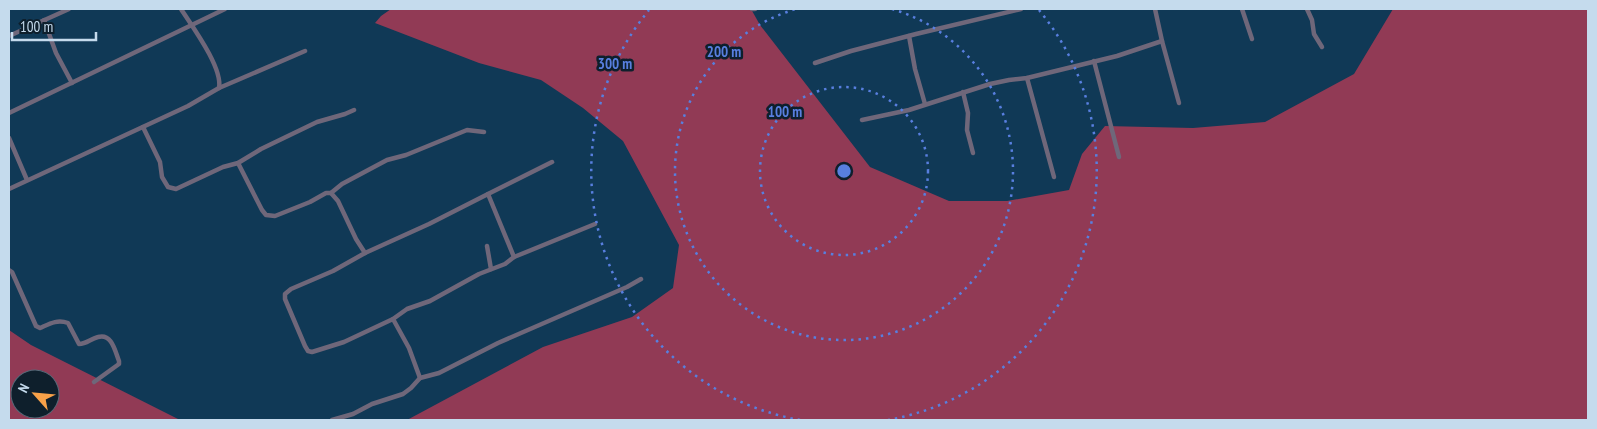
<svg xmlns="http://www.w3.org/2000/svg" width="1597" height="429" viewBox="0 0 1597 429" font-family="'PT Sans Narrow',sans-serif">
  <rect width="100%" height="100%" fill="#103956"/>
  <!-- forest -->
  <g fill="#913a55" fill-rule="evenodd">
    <polygon points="391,9 751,9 760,25 870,167 949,201 1007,201 1069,190 1082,154 1105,126 1193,128 1265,122 1354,74 1393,9 1588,9 1588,420 407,420 543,347 632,317 673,288 679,245 623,141 583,108 541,80 479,63 375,23 381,16"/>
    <path d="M9,330L31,345L180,420H9ZM20,379H50V409H20Z"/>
  </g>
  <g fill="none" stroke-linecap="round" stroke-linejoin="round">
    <!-- minor -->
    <g stroke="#6f677a" stroke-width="4.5">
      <path d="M181,9C192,26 223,68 219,88"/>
      <polyline points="752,9 755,9"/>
      <polyline points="1155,9 1162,41 1179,103"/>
      <polyline points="1242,9 1252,39"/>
      <polyline points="1307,9 1312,20 1314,34 1322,47"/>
      <polyline points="44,20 56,53 72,83"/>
      <polyline points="9,36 69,9"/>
      <polyline points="909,36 915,69 925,104"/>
      <polyline points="1094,61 1119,157"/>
      <polyline points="815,63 851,51 916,34 1021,9"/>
      <polyline points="1027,78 1054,177"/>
      <polyline points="963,92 968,113 967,130 973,153"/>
      <polyline points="9,113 225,9"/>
      <polyline points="862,120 909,110 990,84 1009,80 1027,78 1117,56 1162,41"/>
      <polyline points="143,127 160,162 162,177 168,187 176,189 223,167 238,163 261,149 317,122 345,114 354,110"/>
      <polyline points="9,138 27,180"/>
      <polyline points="238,163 262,210 266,215 275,216 310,202 326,193 331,193 342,184 387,160 406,155 467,130 484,132"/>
      <polyline points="9,189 188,106 219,88 305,51"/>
      <polyline points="331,193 338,201 356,239 365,253"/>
      <polyline points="488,194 552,162"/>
      <polyline points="487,246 491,269"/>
      <polyline points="514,257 488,194 429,224 365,253 333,271 291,289 285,294 285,299 305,346 308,351 312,352 344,342 393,319 409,348 420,378 439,373 498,343 627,287 641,279"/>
      <path d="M9,270L12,272L36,326L40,328C49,324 57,319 68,323L79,344C87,344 90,339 98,337C112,333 115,351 119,361V364L94,382"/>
      <polyline points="393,319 407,309 430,301 479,274 505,264 514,257 595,224"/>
      <polyline points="332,420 353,414 372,404 403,394 411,388 420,378"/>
    </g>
  </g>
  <!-- distance rings -->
  <g fill="none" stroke="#587fdf" stroke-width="2.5" stroke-dasharray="2.5 5">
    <circle cx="844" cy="171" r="84"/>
    <path d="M892 9A169 169 0 1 1 796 9"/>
    <path d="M800 420A253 253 0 0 1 649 10M1039 10A253 253 0 0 1 888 420"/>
  </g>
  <circle cx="844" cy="171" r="8" fill="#587fdf" stroke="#0e1f2c" stroke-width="2.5"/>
  <g font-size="15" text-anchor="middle" font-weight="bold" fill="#587fdf" stroke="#0e1f2c" stroke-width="5" stroke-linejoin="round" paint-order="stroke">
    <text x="724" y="57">200 m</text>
    <text x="615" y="69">300 m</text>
    <text x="785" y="117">100 m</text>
  </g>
  <!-- border -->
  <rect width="1597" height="429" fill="none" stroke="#c5dbed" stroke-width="20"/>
  <!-- north arrow -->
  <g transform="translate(35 394) rotate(297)"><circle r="24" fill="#0e1f2c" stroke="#576a79"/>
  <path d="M0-4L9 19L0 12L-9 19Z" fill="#f7a149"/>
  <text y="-8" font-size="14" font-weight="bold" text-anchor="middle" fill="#c5dbed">N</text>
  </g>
  <!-- scale -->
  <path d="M12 32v8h84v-8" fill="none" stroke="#c5dbed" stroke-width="2.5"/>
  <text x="20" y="32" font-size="15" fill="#c5dbed" stroke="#0e1f2c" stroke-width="4" paint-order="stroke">100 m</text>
</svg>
